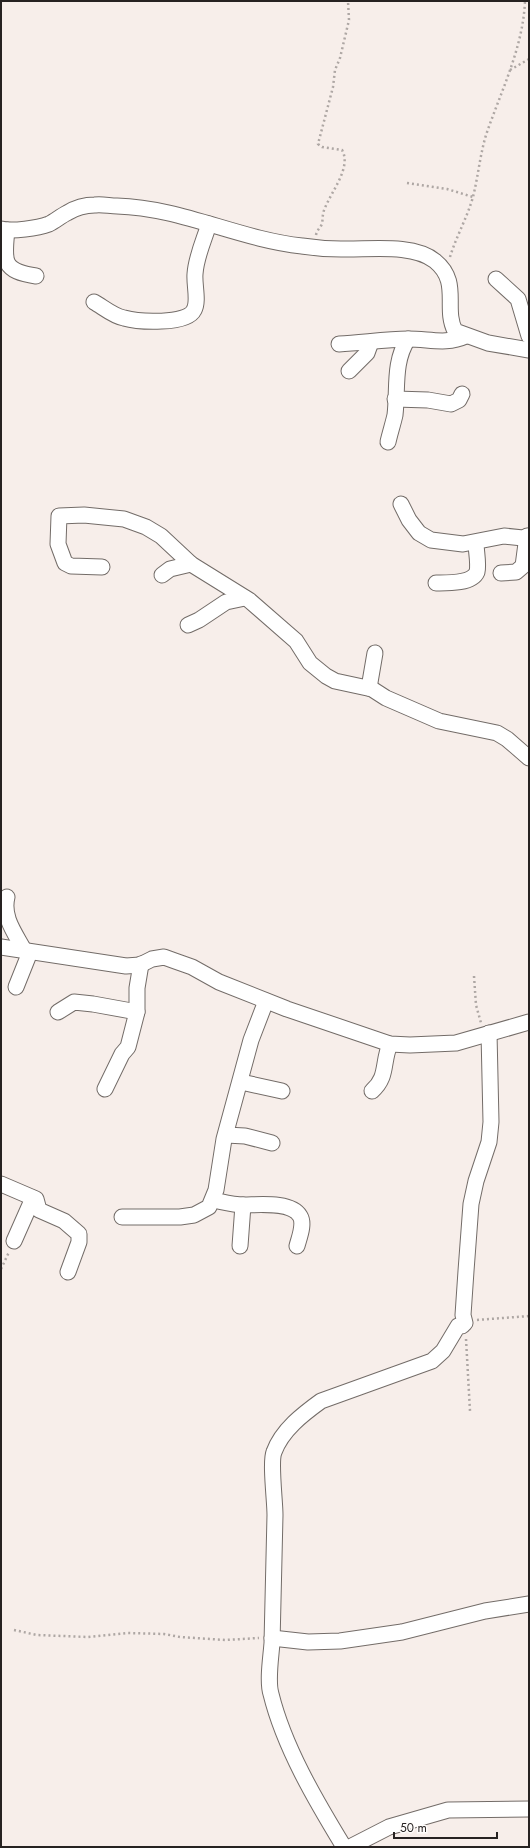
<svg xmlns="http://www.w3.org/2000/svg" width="530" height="1848" viewBox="0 0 530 1848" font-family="Jost,sans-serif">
  <rect width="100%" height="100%" fill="#f7eeea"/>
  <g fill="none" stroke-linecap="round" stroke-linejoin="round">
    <!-- minor casing -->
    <g stroke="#736c68" stroke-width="17">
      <g id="minor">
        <path d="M1,229C12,232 38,228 49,224C55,221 61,216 67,213C75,208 86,205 95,205C102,204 110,206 117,206C182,208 238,239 302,246C315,248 328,249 341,249C368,250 413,243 435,261C461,282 443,308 455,331L488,343L529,350"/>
        <path d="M7,230C4,260 1,271 36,276"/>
        <polyline points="496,279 518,299 529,336"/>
        <path d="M94,302C103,307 113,316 124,318C138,322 187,325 194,310C199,301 194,285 195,274C196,257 204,240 209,224"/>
        <path d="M339,344C362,343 385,339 408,339C430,339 446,345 466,336"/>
        <polyline points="349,371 367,353 371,342"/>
        <polyline points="395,399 428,400 451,404 459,400 462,394"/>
        <path d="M388,442C390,433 393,424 395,415C398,389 393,362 408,339"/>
        <polyline points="401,504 409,520 419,533 431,540 463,544 504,536 523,538 529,536"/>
        <polyline points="102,567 71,566 65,563 58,544 59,516 84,515 124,519 146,527 161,536 191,564 249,600 296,641 310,663 326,676 335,681 372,689 386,698 439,721 497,733 507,739 529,758"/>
        <polyline points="501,573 516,572 523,566 527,536"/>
        <polyline points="162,575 170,569 191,564"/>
        <path d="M436,583C446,583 472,584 477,572C479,564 476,551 476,543"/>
        <polyline points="188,625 199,620 226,602 245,598"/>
        <polyline points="369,688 375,653"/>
        <path d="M7,897C2,917 15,933 24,950"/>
        <polyline points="1,947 126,966 140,965 152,959 164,957 175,961 192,967 219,982 287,1009 390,1044 410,1045 456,1043 529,1022"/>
        <polyline points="16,987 30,952"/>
        <polyline points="58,1012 74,1002 93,1004 137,1012"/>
        <polyline points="241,1082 282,1091"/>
        <polyline points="105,1089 122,1054 128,1047 137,1012 137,988 141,964"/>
        <path d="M372,1091C388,1077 382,1063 390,1044"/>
        <polyline points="226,1135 245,1136 272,1143"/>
        <polyline points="1,1184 36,1199 39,1210 64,1221 79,1234 79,1242 68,1272"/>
        <path d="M213,1200C223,1202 233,1205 244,1205C258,1205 291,1201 300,1216C305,1224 299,1238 297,1246"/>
        <polyline points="122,1217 180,1217 194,1215 209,1207 216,1190 224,1139 251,1040 266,1001"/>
        <polyline points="14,1241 33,1198"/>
        <polyline points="240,1246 243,1205"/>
        <polyline points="272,1638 308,1642 340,1641 402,1632 485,1611 529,1604"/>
        <path d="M344,1847C316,1801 284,1747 271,1694C267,1681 271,1657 272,1643C273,1600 274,1558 275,1515C275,1501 270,1462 274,1452C282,1430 303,1414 321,1401L432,1361L443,1351L458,1326H462L465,1323L463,1315L466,1271L471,1204L476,1181L489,1142L491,1122L489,1033"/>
        <polyline points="350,1847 389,1827 448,1810 529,1809"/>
      </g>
    </g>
    <!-- path -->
    <g stroke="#aea7a4" stroke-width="2.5" stroke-dasharray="2 3" stroke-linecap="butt">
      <polyline points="510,70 529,59"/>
      <polyline points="407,183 447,189 473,197"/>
      <path d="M316,235C317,230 320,228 322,224C323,219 322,214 325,208C331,192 352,167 342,150L322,147L318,144L333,87L335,70L340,58L349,20L348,1"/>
      <path d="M450,257C456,237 467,218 473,197C478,177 480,155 486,135C501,91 523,48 525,1"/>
      <polyline points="474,976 476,1005 481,1023"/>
      <polyline points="1,1269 9,1252"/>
      <polyline points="477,1320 529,1316"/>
      <polyline points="466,1339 470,1411"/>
      <polyline points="14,1630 37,1635 88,1637 128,1633 164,1634 180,1637 225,1640 259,1638"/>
    </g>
    <!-- minor -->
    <use href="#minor" stroke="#fff" stroke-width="15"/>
  </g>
  <!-- border -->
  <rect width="530" height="1848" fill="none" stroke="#262221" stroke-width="4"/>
  <!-- scale -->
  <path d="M394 1832v6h103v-6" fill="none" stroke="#262221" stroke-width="2"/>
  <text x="400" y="1832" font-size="12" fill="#262221" stroke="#fffdfc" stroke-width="3" paint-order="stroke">50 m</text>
</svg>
